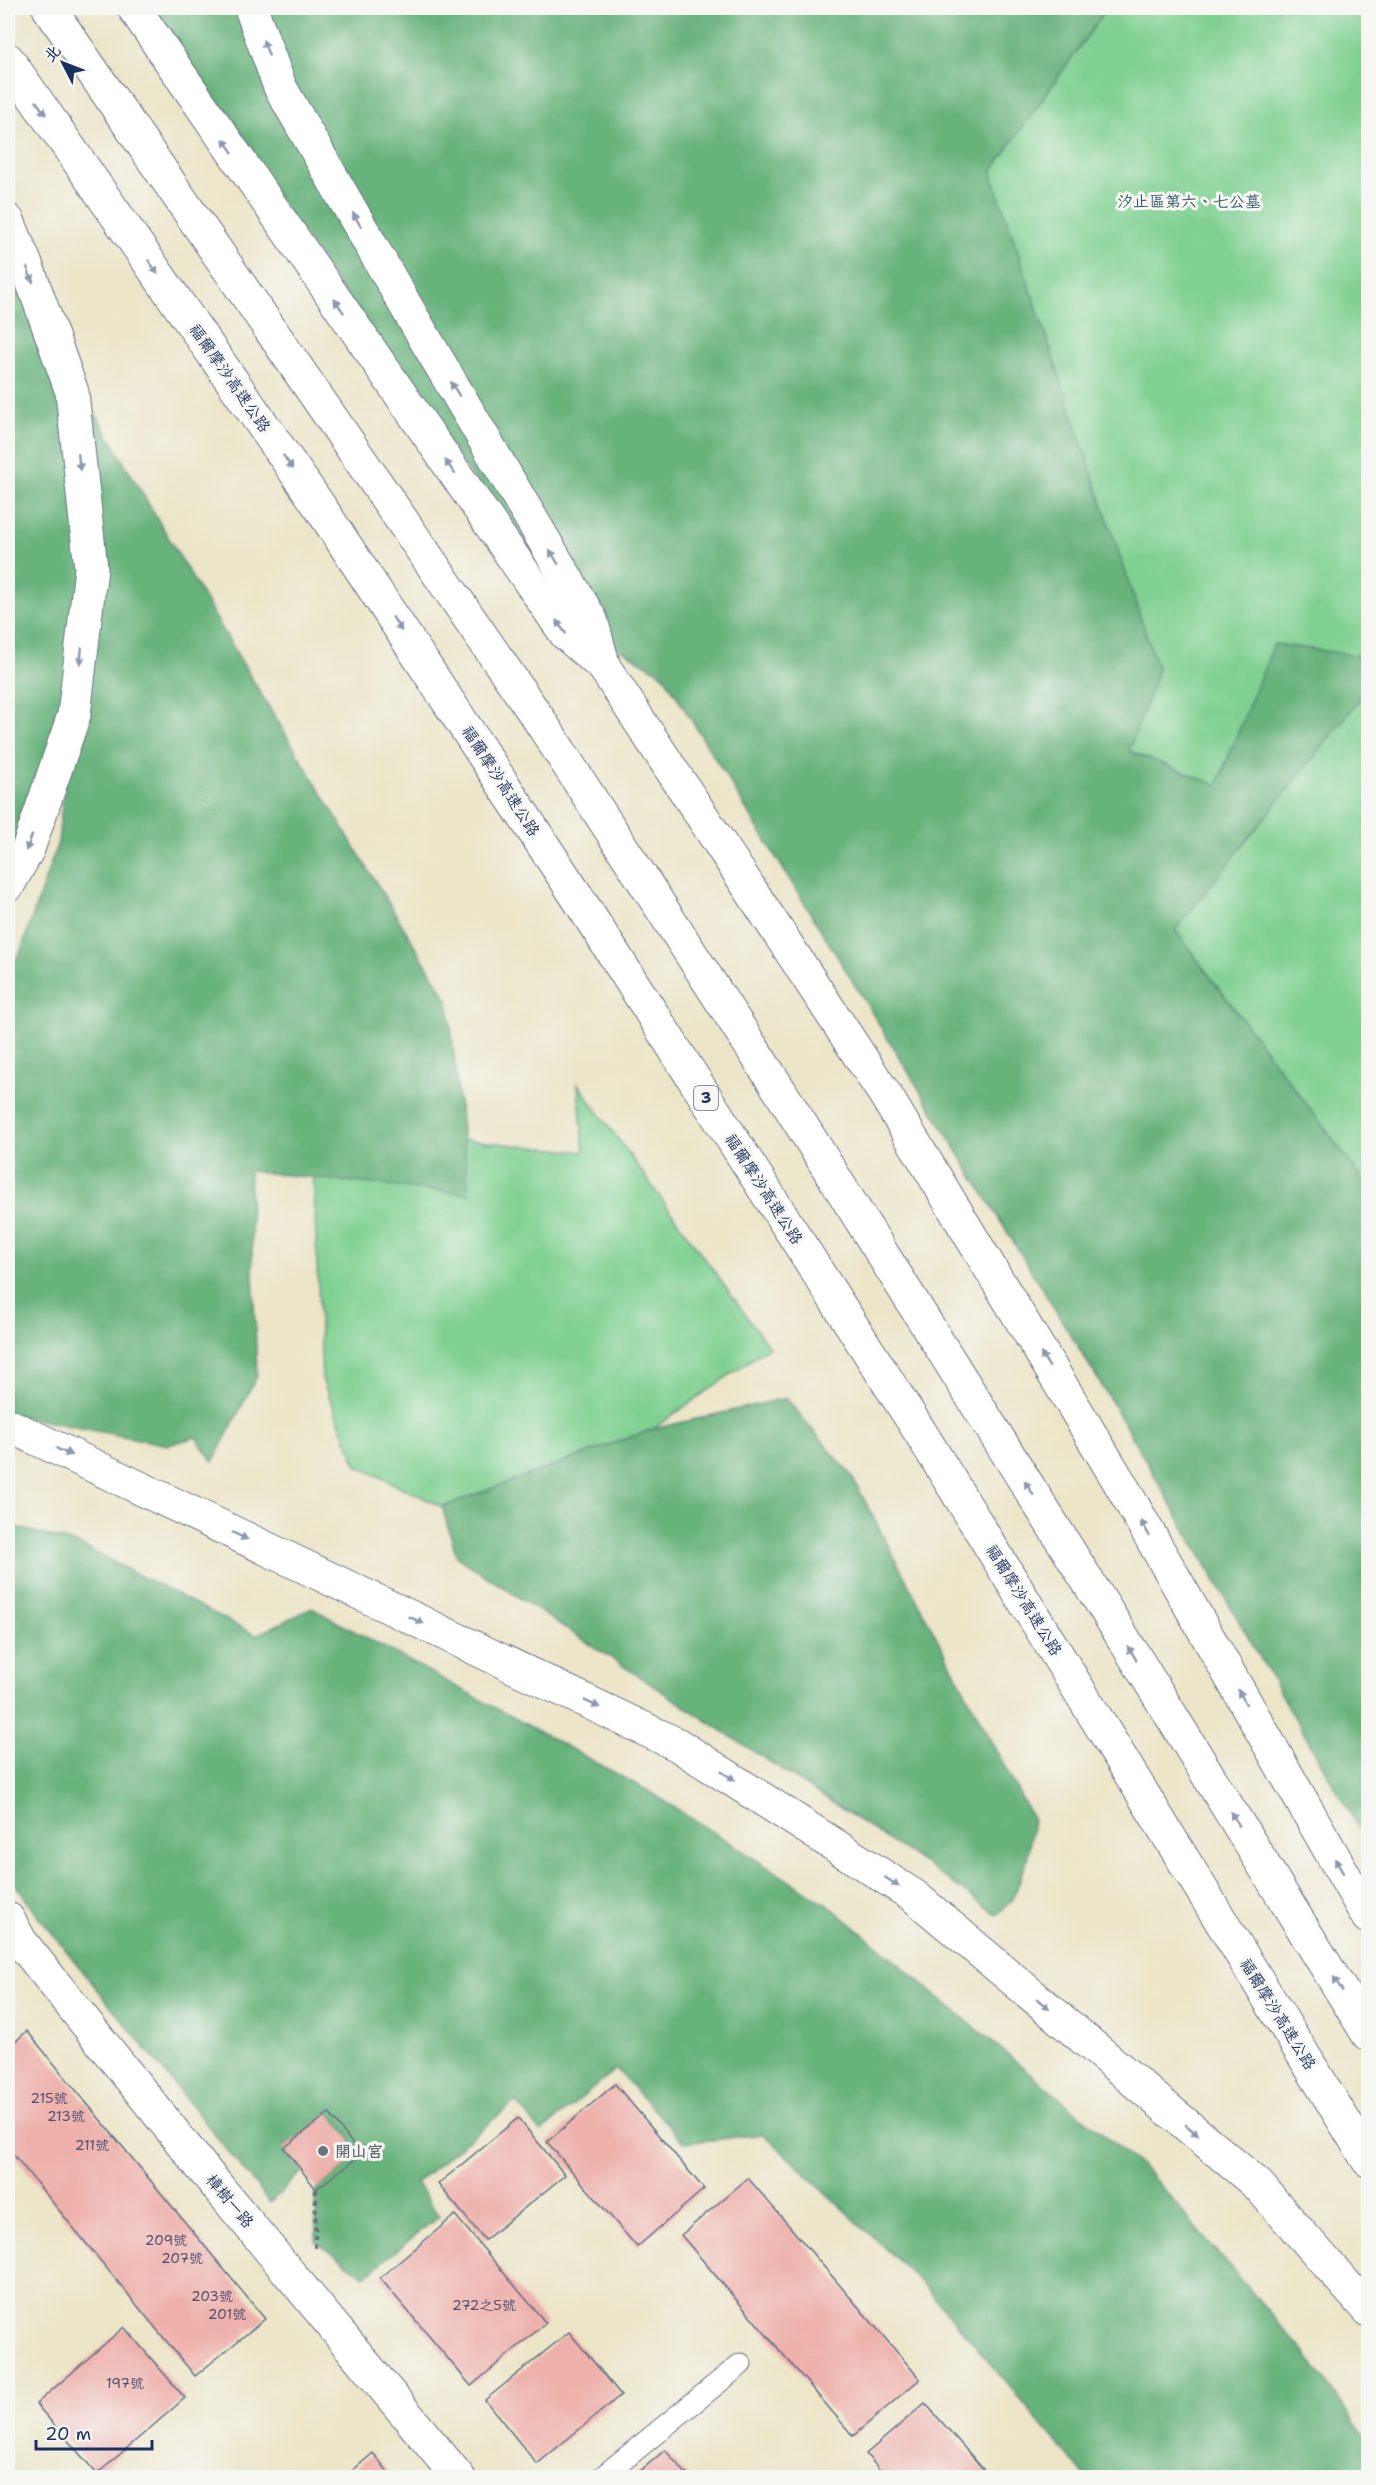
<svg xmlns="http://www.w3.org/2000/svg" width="1376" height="2485" viewBox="0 0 1376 2485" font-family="'Shantell Sans','LXGW WenKai TC',sans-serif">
  <rect width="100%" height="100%" fill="#f6f6f2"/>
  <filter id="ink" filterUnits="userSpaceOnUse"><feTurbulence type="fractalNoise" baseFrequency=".0167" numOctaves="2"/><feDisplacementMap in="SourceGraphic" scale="12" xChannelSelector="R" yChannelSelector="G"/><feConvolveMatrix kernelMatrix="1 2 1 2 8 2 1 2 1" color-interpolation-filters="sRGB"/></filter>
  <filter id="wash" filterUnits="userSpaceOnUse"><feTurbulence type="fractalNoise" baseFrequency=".008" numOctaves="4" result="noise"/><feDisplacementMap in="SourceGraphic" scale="24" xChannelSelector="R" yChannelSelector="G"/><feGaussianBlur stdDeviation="1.35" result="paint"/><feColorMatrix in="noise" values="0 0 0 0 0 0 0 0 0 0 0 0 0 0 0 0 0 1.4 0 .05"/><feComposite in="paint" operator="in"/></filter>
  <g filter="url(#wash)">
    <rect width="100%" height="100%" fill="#ece5c8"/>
    <!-- green -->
    <g fill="#7fd091" stroke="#4d8078" stroke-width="1.5">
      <polygon points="1107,8 1368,8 1368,657 1274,644 1217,785 1129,751 1158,670 991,172"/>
      <polygon points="1368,689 1368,1186 1175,930"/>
      <polygon points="578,1084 769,1347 653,1429 442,1507 357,1466 322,1379 311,1124 584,1152"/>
    </g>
    <!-- forest -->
    <g fill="#67b27b" stroke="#41706c" stroke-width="1.5">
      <polygon points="146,8 1107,8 991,172 1158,670 1129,751 1217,785 1274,644 1368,657 1368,689 1175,930 1368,1186 1368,1844 1107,1394 663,674 572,621"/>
      <polygon points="8,221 56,347 250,676 448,1000 469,1194 249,1171 257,1376 213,1462 196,1437 168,1445 8,1414 8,973 21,950 58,842 70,729 8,885"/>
      <polygon points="786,1398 851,1475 1033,1820 1027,1861 1013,1899 997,1915 924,1863 457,1557 442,1507 653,1429"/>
      <polygon points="8,1525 78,1544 256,1635 312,1608 652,1793 832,1908 1148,2172 1315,2365 1368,2443 1368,2477 1086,2477 922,2283 763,2134 685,2143 616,2069 541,2132 516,2101 416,2183 439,2216 365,2276 316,2242 316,2189 361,2155 342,2127 329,2113 285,2147 302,2171 270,2203 39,1917 8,1875"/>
    </g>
    <g id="blocks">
      <!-- building -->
      <g fill="#eeb0ab">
        <polygon points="27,2031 265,2319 195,2376 8,2148 8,2048"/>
        <polygon points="615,2084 704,2189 637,2247 547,2142"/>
        <polygon points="329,2113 361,2155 316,2189 284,2148"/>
        <polygon points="518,2118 565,2175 485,2240 438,2184"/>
        <polygon points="748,2178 920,2379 853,2436 681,2235"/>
        <polygon points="455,2215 546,2323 471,2386 380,2278"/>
        <polygon points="124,2327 185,2398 97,2474 36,2404"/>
        <polygon points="569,2332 621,2395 537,2464 485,2400"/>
        <polygon points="925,2403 991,2478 887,2478 866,2454"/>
        <polygon points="665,2450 690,2478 632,2478"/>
        <polygon points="373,2453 393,2478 344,2478"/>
      </g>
    </g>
  </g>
  <g filter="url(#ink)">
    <use href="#blocks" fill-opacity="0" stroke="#646f83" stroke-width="1.5"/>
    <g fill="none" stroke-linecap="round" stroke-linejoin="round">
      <!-- service casing -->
      <g stroke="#646f83" stroke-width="23">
        <polyline id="service" points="601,2478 741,2364"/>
      </g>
      <!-- tertiary casing -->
      <g stroke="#646f83" stroke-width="35">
        <polyline id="tertiary" points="8,1919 21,1942 203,2169 459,2478"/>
      </g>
      <!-- motorway casing -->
      <g stroke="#646f83" stroke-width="35">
        <g id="motorway">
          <polyline points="49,8 540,721 780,1091 1109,1615 1368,2034"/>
          <polyline points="134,8 566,634 604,667 886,1096 1120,1483 1368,1917"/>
          <polyline points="251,8 280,87 414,320 591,620 604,667"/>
          <polyline points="8,60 320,507 574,892 922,1435 1368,2160"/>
          <polyline points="8,221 29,272 72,392 91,568 74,715 28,849 8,885"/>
          <polyline points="8,1425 678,1745 914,1896 1258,2185 1368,2310"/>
        </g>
      </g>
      <!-- path -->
      <polyline stroke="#646f83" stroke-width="4" stroke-dasharray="4.5 4.5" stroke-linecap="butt" points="315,2248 316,2189"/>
      <!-- service -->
      <use href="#service" stroke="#fff" stroke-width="21"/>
      <!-- tertiary -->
      <use href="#tertiary" stroke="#fff" stroke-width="33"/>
      <!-- motorway -->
      <use href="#motorway" stroke="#fff" stroke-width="33"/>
    </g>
    <!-- one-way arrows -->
    <defs><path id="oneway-solid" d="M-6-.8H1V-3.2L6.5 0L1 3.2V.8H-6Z" transform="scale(1.5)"/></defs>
    <g fill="#8d97ae">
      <use href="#oneway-solid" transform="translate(266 48) rotate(-110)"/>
      <use href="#oneway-solid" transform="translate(41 108) rotate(55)"/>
      <use href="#oneway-solid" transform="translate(228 146) rotate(-125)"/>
      <use href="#oneway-solid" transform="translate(357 220) rotate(-120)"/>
      <use href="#oneway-solid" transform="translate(153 267) rotate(55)"/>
      <use href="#oneway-solid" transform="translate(30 275) rotate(69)"/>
      <use href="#oneway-solid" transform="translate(339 306) rotate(-125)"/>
      <use href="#oneway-solid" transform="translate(455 389) rotate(-121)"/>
      <use href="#oneway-solid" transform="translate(79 462) rotate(84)"/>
      <use href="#oneway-solid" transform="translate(288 462) rotate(55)"/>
      <use href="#oneway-solid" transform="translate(450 467) rotate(-125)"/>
      <use href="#oneway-solid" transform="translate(554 557) rotate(-121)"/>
      <use href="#oneway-solid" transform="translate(397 624) rotate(57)"/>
      <use href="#oneway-solid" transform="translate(561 627) rotate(-126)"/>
      <use href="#oneway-solid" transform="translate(81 656) rotate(96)"/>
      <use href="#oneway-solid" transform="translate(29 843) rotate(111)"/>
      <use href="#oneway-solid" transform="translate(1045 1360) rotate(-121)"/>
      <use href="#oneway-solid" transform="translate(64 1452) rotate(25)"/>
      <use href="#oneway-solid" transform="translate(1029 1488) rotate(-122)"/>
      <use href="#oneway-solid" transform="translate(1145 1528) rotate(-120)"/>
      <use href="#oneway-solid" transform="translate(240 1536) rotate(25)"/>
      <use href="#oneway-solid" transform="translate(416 1620) rotate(25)"/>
      <use href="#oneway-solid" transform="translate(1132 1653) rotate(-122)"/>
      <use href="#oneway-solid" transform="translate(1242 1697) rotate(-120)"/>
      <use href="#oneway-solid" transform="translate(592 1704) rotate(25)"/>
      <use href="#oneway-solid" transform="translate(728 1776) rotate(33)"/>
      <use href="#oneway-solid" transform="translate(1235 1819) rotate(-122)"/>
      <use href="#oneway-solid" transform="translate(1339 1866) rotate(-120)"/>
      <use href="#oneway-solid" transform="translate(892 1882) rotate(33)"/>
      <use href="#oneway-solid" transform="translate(1338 1984) rotate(-122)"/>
      <use href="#oneway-solid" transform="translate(1043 2004) rotate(40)"/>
      <use href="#oneway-solid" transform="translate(1192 2130) rotate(40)"/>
    </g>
  </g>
  <!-- markers -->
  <circle fill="#6b7280" stroke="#f6f6f2" stroke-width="2" cx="323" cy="2151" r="6"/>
  <g text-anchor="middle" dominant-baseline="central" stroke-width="6" stroke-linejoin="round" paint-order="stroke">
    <!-- number labels -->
    <g font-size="14" fill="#504f71">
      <text x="49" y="2098">215號</text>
      <text x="66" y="2116">213號</text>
      <text x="92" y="2145">211號</text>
      <text x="166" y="2240">209號</text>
      <text x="182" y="2258">207號</text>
      <text x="212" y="2296">203號</text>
      <text x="484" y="2305">272之5號</text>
      <text x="227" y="2314">201號</text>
      <text x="125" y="2383">197號</text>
    </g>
    <!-- shield labels -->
    <rect fill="#f6f6f2" stroke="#5d6b8a" stroke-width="1.5" x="694" y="1086" width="24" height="24" rx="4.5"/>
    <g font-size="15" font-weight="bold" fill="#1b2f5e">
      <text x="706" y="1098">3</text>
    </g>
    <!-- park labels -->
    <g font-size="16" fill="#34576b" stroke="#f6f6f2">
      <text x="1189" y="201">汐止區第六、七公墓</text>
    </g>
    <!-- street labels -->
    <g font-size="16" fill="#1b2f5e" stroke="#f6f6f2">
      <text transform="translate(230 378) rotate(55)">福爾摩沙高速公路</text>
      <text transform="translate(501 781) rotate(57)">福爾摩沙高速公路</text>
      <text transform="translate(764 1189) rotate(57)">福爾摩沙高速公路</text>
      <text transform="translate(1024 1600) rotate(58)">福爾摩沙高速公路</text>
      <text transform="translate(1278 2014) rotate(58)">福爾摩沙高速公路</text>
      <text transform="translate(230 2201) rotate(50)">樟樹一路</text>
    </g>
    <!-- worship labels -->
    <g font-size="16" font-weight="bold" fill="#5b616d" stroke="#f6f6f2" text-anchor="start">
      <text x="335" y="2151">開山宮</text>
    </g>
  </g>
  <!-- margin -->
  <rect width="1376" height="2485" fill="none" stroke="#f6f6f2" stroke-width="30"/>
  <!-- north arrow -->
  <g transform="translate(63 63) rotate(312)" stroke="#f6f6f2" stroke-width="4.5" paint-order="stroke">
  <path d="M0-4.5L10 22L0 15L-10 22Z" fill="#1b2f5e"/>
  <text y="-9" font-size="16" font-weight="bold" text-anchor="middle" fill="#1b2f5e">北</text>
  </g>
  <!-- scale -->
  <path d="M36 2440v9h116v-9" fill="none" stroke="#1b2f5e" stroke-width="3"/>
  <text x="45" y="2440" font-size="18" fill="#1b2f5e" stroke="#f6f6f2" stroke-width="4.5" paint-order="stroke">20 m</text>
</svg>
